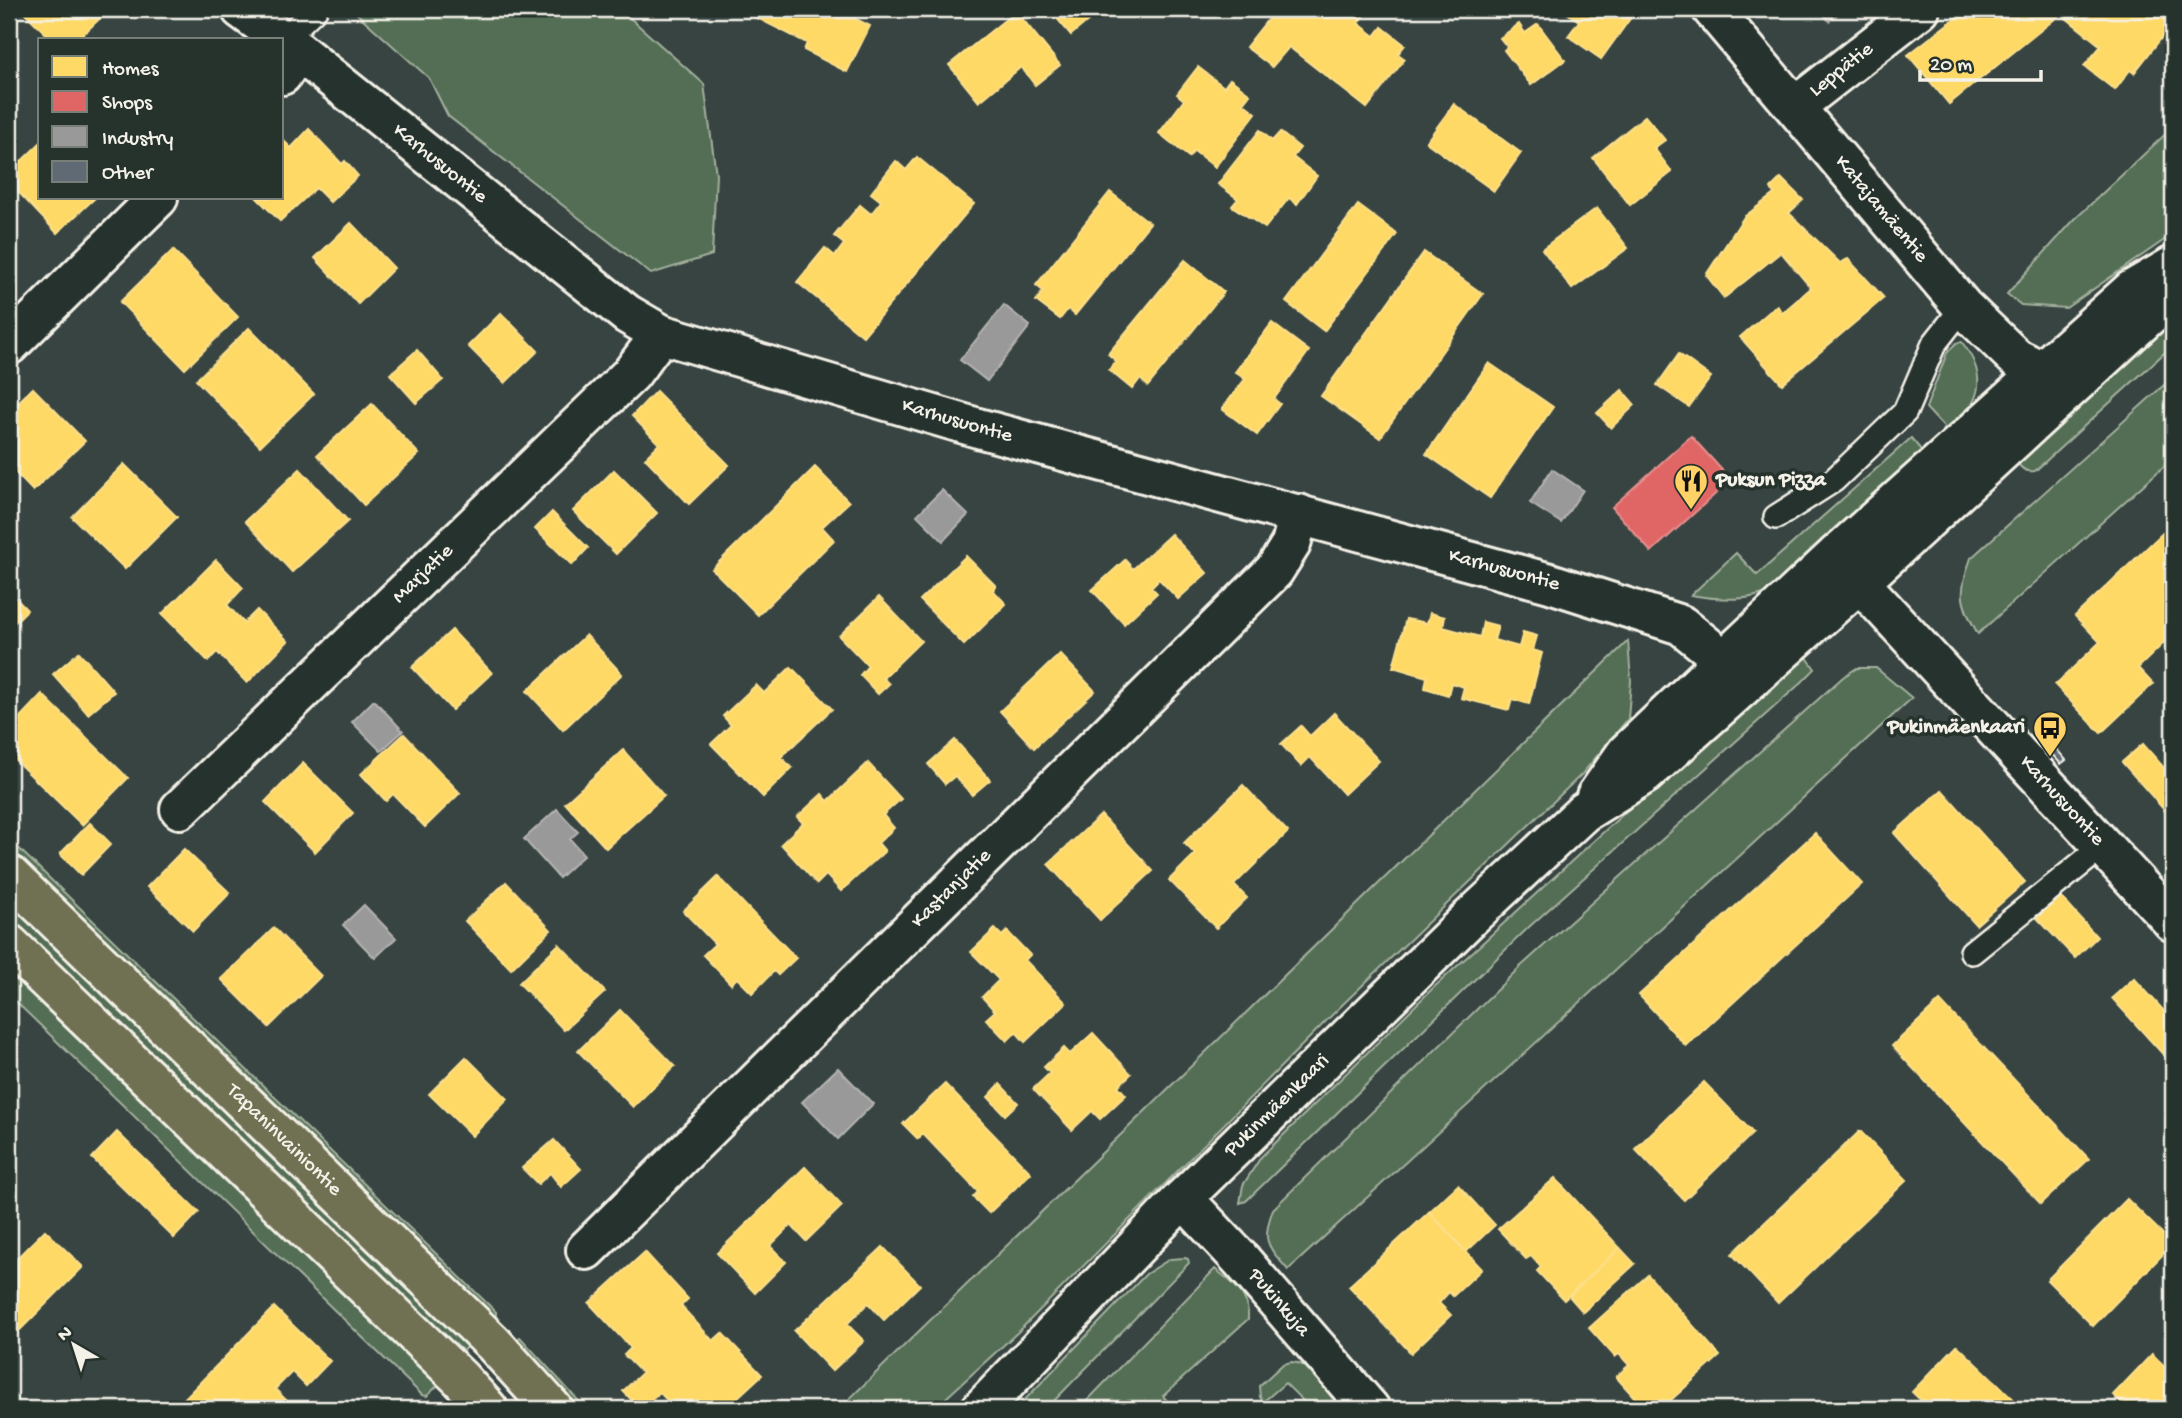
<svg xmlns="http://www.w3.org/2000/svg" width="2182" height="1418" viewBox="0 0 2182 1418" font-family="'Gochi Hand',sans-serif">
  <rect width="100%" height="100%" fill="#374442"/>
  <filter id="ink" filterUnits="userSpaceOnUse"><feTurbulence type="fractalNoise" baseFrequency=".0143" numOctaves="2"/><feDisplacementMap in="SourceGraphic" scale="14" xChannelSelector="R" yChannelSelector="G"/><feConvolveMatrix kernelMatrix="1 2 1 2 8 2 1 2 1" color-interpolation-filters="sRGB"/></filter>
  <g filter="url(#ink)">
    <!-- green -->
    <g fill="#536e54" stroke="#a4b09e" stroke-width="2">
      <polygon points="356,9 620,9 704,84 716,174 712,255 651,274 448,116 429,78 354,11"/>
      <polygon points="2173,127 2173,234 2066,308 2021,305 2007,294 2074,220"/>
      <path d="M2173,309V345L2035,471C2026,472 2023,470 2017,463Z"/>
      <path d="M1962,342C1991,381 1978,402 1950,434L1926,408L1947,353L1956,343Z"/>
      <path d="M2173,377V458L1978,634C1960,602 1958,593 1971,558Z"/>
      <path d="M1911,438L1926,456L1777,589C1749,602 1721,600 1691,595L1736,553L1757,575Z"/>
      <polygon points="1628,641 1631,681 1628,719 1582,774 1339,1008 1020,1330 934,1409 839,1409"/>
      <polygon points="1806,656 1815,669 1802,682 1529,927 1246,1201 1240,1203 1243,1185 1261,1157 1431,990 1752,696"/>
      <path d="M1857,668H1876L1912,698L1288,1270C1267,1245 1261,1242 1273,1209L1519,968L1843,677Z"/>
      <polygon points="9,839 496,1312 496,1315 490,1322 9,857"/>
      <polygon points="9,894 471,1342 456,1358 9,927"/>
      <polygon points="9,961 439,1384 427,1396 422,1395 9,995"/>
      <polygon points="1185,1258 1188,1259 1189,1263 1046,1409 1016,1409 1146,1274 1170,1259"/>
      <path d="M1215,1269C1233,1283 1250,1294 1248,1319L1163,1396L1174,1409H1079Z"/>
      <polygon points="520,1337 586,1409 570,1409 513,1344"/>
      <path d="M1292,1362C1314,1364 1332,1394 1347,1409H1311L1285,1383L1263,1402L1260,1397L1259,1386L1283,1364Z"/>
    </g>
    <!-- homes -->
    <g fill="#ffd966" stroke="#fce08d" stroke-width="2">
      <polygon points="21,9 110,9 77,40 52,40"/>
      <polygon points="739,9 836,9 870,26 847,72 804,50 807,43"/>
      <polygon points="1049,9 1102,9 1071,35"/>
      <polygon points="1276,9 1359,9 1365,14 1358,23 1375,36 1382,27 1405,45 1398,54 1405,59 1367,108 1289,47 1272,67 1246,47"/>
      <polygon points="1561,9 1637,9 1601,59 1568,36 1579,21"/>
      <polygon points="1967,9 2173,9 2173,23 2134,73 2130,70 2115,90 2084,66 2101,46 2061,14 1949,104 1908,55"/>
      <polygon points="1016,11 1060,65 1035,85 1021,67 979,102 949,65"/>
      <polygon points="1519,24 1525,33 1538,24 1565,60 1531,85 1504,50 1507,47 1500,38"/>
      <polygon points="1198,67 1224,87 1230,79 1250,94 1243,103 1256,113 1215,167 1194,151 1189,157 1159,133 1184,100 1177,94"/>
      <polygon points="1454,104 1521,153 1494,191 1426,142"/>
      <polygon points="1645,116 1665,140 1654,148 1672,172 1630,205 1593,158"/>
      <polygon points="309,129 342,164 345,161 358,176 330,202 316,188 280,221 257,198 282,198 282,139 291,148"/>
      <polygon points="1260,130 1272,141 1280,132 1300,148 1293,157 1317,176 1297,204 1289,198 1265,228 1232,206 1238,199 1218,184"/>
      <polygon points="40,143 40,198 95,198 57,233 9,182 9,173"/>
      <polygon points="917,157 974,204 863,336 797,282 825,248 835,256 844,244 834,236 860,205 871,214 881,201 871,193 896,161 906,170"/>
      <polygon points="1781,178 1803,200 1789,213 1840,263 1848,259 1884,298 1782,384 1740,337 1777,305 1782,313 1811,288 1781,252 1724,298 1706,275 1744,217 1774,194 1771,188"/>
      <polygon points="1110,192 1150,223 1075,315 1068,309 1060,319 1036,301 1043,291 1036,285"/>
      <polygon points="1358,205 1397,234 1324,331 1286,302"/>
      <polygon points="1597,208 1628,248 1572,289 1542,249"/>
      <polygon points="351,223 394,268 358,304 315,258"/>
      <polygon points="173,250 238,317 185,369 120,302"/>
      <polygon points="1424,252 1483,294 1380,438 1321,396"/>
      <polygon points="1185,260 1224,292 1148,386 1140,379 1132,389 1109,370 1116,361 1108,354"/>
      <polygon points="501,313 538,351 505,383 468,346"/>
      <polygon points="1272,323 1309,351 1274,399 1280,404 1257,435 1222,409 1245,379 1235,372"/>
      <polygon points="249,328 314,394 260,446 196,380"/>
      <polygon points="417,350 443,380 416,403 390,374"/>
      <polygon points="1679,354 1711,377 1689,407 1657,385"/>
      <polygon points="1489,363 1553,407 1490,498 1426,454"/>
      <polygon points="33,388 85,441 33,491 9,466 9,411"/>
      <polygon points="1622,390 1635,405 1611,428 1597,413"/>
      <polygon points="656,391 729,465 689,504 645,458 659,444 632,416"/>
      <polygon points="372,404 419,454 364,505 317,455"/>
      <polygon points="124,464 177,517 125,569 72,517"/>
      <polygon points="815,467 849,502 822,527 834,540 758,615 712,569"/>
      <polygon points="300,469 348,521 292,572 245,521"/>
      <polygon points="614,470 657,513 616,554 573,511"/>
      <polygon points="552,512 588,548 572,565 535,529"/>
      <polygon points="2173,523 2173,634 2138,668 2153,684 2101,733 2055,685 2100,642 2075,616"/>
      <polygon points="1171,534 1207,573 1178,599 1159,579 1151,587 1157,593 1124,624 1092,590 1125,560 1133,569"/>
      <polygon points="966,556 996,586 993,590 1006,604 964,645 920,600"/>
      <polygon points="216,560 243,588 227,605 244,623 257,610 288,641 247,683 217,652 208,661 162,614"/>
      <polygon points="9,591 27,610 9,628"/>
      <polygon points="879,597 921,641 883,678 889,684 878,694 860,675 868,666 839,636"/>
      <polygon points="1430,613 1445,617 1443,627 1480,637 1483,622 1498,626 1494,640 1519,647 1523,632 1537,636 1533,650 1542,653 1529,704 1512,699 1509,710 1461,698 1464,687 1451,683 1448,695 1425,688 1427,677 1393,667 1406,619 1427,623"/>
      <polygon points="452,630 492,673 452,710 412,667"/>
      <polygon points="586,635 622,674 563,730 527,691"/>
      <polygon points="79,652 114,692 88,714 53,674"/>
      <polygon points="1060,654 1095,691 1034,748 1000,711"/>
      <polygon points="791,667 832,709 781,757 792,768 763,797 711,744 731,725 723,716 756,685 764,693"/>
      <polygon points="42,694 128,778 82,825 9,754 9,729"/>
      <polygon points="1334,713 1379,761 1344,794 1310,757 1301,766 1281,744 1301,726 1310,736"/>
      <polygon points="404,734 460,793 425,827 393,794 386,801 361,774"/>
      <polygon points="955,740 990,780 972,795 955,776 945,784 928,764"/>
      <polygon points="2143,744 2173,778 2173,820 2122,762"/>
      <polygon points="623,750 664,796 606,848 565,803"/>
      <polygon points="303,763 353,813 315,852 265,802"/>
      <polygon points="868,763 901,799 883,815 894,828 878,843 885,851 841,891 826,875 817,884 781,844 803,823 797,817 822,794 828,801"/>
      <polygon points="1243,785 1288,832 1234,885 1247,898 1216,928 1169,880 1195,854 1184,843"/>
      <polygon points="1942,790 2025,882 1976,925 1894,833"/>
      <polygon points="1101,815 1153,871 1100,920 1048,864"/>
      <polygon points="90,823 111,844 81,875 60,854"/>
      <polygon points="1815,833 1862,884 1686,1046 1639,995"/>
      <polygon points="184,849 230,893 193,931 147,887"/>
      <polygon points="718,877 796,958 778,975 774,971 752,993 737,978 731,984 703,955 715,944 683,911"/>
      <polygon points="506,882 551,930 511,969 465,921"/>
      <polygon points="2060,896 2097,937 2075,958 2037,918"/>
      <polygon points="274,928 321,976 269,1027 221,979"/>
      <polygon points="995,929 1002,936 1007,931 1030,955 1025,960 1066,1003 1025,1042 1016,1032 1007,1041 986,1019 995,1011 982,997 999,980 971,952"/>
      <polygon points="559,944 605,992 564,1030 519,983"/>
      <polygon points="2134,978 2173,1021 2173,1057 2169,1061 2112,998"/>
      <polygon points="1940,1001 2089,1159 2041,1204 1892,1046"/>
      <polygon points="620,1010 675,1066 633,1107 578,1051"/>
      <polygon points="1093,1033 1131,1074 1118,1086 1126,1095 1100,1119 1092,1111 1072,1130 1033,1089 1050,1073 1044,1067 1064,1048 1070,1054"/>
      <polygon points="466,1057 508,1099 472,1136 429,1094"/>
      <polygon points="1704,1082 1753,1133 1684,1200 1635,1149"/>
      <polygon points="945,1084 1031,1173 989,1213 973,1197 978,1192 923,1134 918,1139 903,1124"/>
      <polygon points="1000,1084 1018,1103 1005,1115 988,1097"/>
      <polygon points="1860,1131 1907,1180 1778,1303 1732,1254"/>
      <polygon points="117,1132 199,1212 174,1238 92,1158"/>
      <polygon points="554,1140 581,1169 561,1187 550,1173 538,1184 522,1168"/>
      <polygon points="805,1167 842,1206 806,1241 791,1225 770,1246 786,1262 755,1293 717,1253"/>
      <polygon points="1555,1178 1620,1248 1564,1300 1537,1271 1541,1267 1531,1256 1526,1259 1498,1229"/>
      <polygon points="1458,1185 1495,1225 1466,1252 1429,1212"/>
      <polygon points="2127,1199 2173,1244 2093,1326 2047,1280"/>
      <polygon points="1429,1212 1482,1269 1453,1296 1449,1292 1439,1303 1451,1315 1411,1353 1349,1286"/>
      <polygon points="45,1230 83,1267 9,1341 9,1266"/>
      <polygon points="883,1247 920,1285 884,1320 868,1303 847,1324 864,1341 832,1371 794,1331"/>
      <polygon points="1620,1248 1635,1264 1583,1312 1569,1296"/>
      <polygon points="645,1252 688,1299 681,1306 713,1341 722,1333 762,1375 725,1409 688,1409 680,1401 674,1407 660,1393 640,1409 623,1391 642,1373 624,1355 631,1348 589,1303"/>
      <polygon points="1648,1275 1720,1356 1661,1409 1645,1409 1616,1377 1629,1365 1619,1354 1615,1357 1589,1328"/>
      <polygon points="274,1307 330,1361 306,1386 292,1372 275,1389 289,1403 283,1409 174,1409"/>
      <polygon points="1957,1345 2024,1409 1930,1409 1912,1392"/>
      <polygon points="2152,1354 2173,1374 2173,1409 2127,1409 2113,1395"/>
    </g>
    <!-- shops -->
    <polygon fill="#e06666" stroke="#e6908d" stroke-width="2" points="1691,436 1731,480 1651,552 1612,507"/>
    <!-- industry -->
    <g fill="#999" stroke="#b4b3b1" stroke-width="2">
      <polygon points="1819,9 1844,9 1829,21"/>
      <polygon points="1004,305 1030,326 987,381 960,360"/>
      <polygon points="1552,469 1583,490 1561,523 1530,503"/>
      <polygon points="942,490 968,515 943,541 917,515"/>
      <polygon points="374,700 403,731 381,751 352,722"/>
      <polygon points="557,809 578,832 570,839 584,855 559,878 524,839"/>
      <polygon points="364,905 396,938 375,958 343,925"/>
      <polygon points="838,1068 873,1104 838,1139 802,1102"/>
    </g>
    <!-- building -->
    <polygon fill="#606a74" stroke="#f4f1e8" stroke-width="2" points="2051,743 2066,760 2061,764 2046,748"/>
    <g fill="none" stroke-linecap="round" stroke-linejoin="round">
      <!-- service casing -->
      <g stroke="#f4f1e8" stroke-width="28">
        <g id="service">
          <polyline points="283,40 315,9"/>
          <polyline points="1776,517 1834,480 1905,412 1934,344 1963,307"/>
          <polyline points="1972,952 2103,846"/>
        </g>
      </g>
      <!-- minor casing -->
      <g stroke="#f4f1e8" stroke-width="44">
        <g id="minor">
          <path id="s1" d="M1712,9L1963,307L2016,358L2040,370L2064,392"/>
          <polyline points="282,75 298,51"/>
          <path id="s2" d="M1796,106L1920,9"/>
          <polyline points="9,345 158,198"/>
          <path id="s3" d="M180,809L631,374L661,334"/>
          <path id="s4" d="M1183,1198L1242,1261L1370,1409"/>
          <path id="s5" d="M586,1250L1274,571L1291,544L1299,514"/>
        </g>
      </g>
      <!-- tertiary casing -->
      <g stroke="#f4f1e8" stroke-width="44">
        <g id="tertiary">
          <path id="s6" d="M241,9L298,51L627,314L661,334L978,428L1550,583L1681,625L1724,660L1746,683"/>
          <path id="s7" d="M1837,558L2173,922"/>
        </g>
      </g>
      <!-- secondary casing -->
      <g stroke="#f4f1e8" stroke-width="44">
        <g id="secondary">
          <polyline points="1596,796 1626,753 1724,660 1835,556 2132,290 2173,266"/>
          <path id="s8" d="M981,1409L1183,1198L1472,916L1584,812L1645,774L1860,582L2151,314L2173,282"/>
        </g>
      </g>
      <!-- primary casing -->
      <g stroke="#f4f1e8" stroke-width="44">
        <g id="primary">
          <path id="s9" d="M9,875L493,1343L553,1409"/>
          <polyline points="9,944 460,1378 488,1409"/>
        </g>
      </g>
      <!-- service -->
      <use href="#service" stroke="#26332d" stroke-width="23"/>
      <!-- minor -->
      <use href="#minor" stroke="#26332d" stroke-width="38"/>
      <!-- tertiary -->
      <use href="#tertiary" stroke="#26332d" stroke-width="38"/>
      <!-- secondary -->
      <use href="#secondary" stroke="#26332d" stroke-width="38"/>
      <!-- primary -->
      <use href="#primary" stroke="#706f52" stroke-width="38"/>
    </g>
  </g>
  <!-- icons -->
  <defs>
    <g id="restaurant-pin" transform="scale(1.75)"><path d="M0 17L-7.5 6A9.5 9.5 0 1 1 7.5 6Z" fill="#ffd166" stroke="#26332d"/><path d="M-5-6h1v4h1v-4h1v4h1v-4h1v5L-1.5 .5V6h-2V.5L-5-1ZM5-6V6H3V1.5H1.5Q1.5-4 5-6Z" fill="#111"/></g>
    <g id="bus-pin" transform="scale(1.75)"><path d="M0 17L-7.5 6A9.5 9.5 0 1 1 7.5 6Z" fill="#ffd166" stroke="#26332d"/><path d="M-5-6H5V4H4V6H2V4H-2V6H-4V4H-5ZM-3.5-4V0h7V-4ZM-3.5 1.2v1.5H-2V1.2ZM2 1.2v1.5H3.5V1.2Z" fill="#111"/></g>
  </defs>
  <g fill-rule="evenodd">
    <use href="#restaurant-pin" x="1691" y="481"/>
    <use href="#bus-pin" x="2050" y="728"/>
  </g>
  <g text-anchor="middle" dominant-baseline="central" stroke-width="7" stroke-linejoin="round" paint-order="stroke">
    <!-- street labels -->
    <g font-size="21" fill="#f4f1e8" stroke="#26332d">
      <text stroke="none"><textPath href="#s2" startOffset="58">Leppätie</textPath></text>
      <text stroke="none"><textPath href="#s6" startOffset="252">Karhusuontie</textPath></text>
      <text stroke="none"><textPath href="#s1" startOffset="262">Katajamäentie</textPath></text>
      <text stroke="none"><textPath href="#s6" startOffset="840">Karhusuontie</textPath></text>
      <text stroke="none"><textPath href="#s6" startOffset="1407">Karhusuontie</textPath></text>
      <text stroke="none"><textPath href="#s3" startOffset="338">Marjatie</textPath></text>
      <text stroke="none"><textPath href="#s7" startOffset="331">Karhusuontie</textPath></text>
      <text stroke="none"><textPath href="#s5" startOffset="514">Kastanjatie</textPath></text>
      <text stroke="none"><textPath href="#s8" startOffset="424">Pukinmäenkaari</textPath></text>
      <text stroke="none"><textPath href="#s9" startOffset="382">Tapaninvainiontie</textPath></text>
      <text stroke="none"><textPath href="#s4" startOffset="142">Pukinkuja</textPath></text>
    </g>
    <!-- poi labels -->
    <g font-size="21" font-weight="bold" fill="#f4f1e8" stroke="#26332d" text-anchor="start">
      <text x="1716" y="481">Puksun Pizza</text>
      <text x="2025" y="728" text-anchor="end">Pukinmäenkaari</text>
    </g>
  </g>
  <!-- margin -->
  <rect width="2182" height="1418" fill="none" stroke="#26332d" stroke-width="35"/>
  <rect x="18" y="18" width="2147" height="1383" fill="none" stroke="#f4f1e8" stroke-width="2.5" filter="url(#ink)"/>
  <!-- legend -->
  <rect x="38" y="38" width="245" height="161" fill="#26332d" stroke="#787f78" stroke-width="2"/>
  <rect x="52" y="56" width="35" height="21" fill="#ffd966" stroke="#787f78" stroke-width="2"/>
  <text x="102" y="74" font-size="21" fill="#f4f1e8">Homes</text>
  <rect x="52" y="91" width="35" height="21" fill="#e06666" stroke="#787f78" stroke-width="2"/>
  <text x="102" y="108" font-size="21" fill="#f4f1e8">Shops</text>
  <rect x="52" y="126" width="35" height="21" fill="#999999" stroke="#787f78" stroke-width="2"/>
  <text x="102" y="144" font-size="21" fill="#f4f1e8">Industry</text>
  <rect x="52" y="161" width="35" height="21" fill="#606a74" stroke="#787f78" stroke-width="2"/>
  <text x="102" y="178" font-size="21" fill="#f4f1e8">Other</text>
  <!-- north arrow -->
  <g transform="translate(74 1345) rotate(321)" stroke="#26332d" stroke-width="5" paint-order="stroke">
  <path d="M0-5L12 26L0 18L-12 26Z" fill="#f4f1e8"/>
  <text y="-10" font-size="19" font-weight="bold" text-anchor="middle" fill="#f4f1e8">N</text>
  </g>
  <!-- scale -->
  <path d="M1920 70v10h121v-10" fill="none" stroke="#f4f1e8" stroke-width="3.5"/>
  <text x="1930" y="70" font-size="21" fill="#f4f1e8" stroke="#26332d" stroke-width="5" paint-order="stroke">20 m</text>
</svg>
